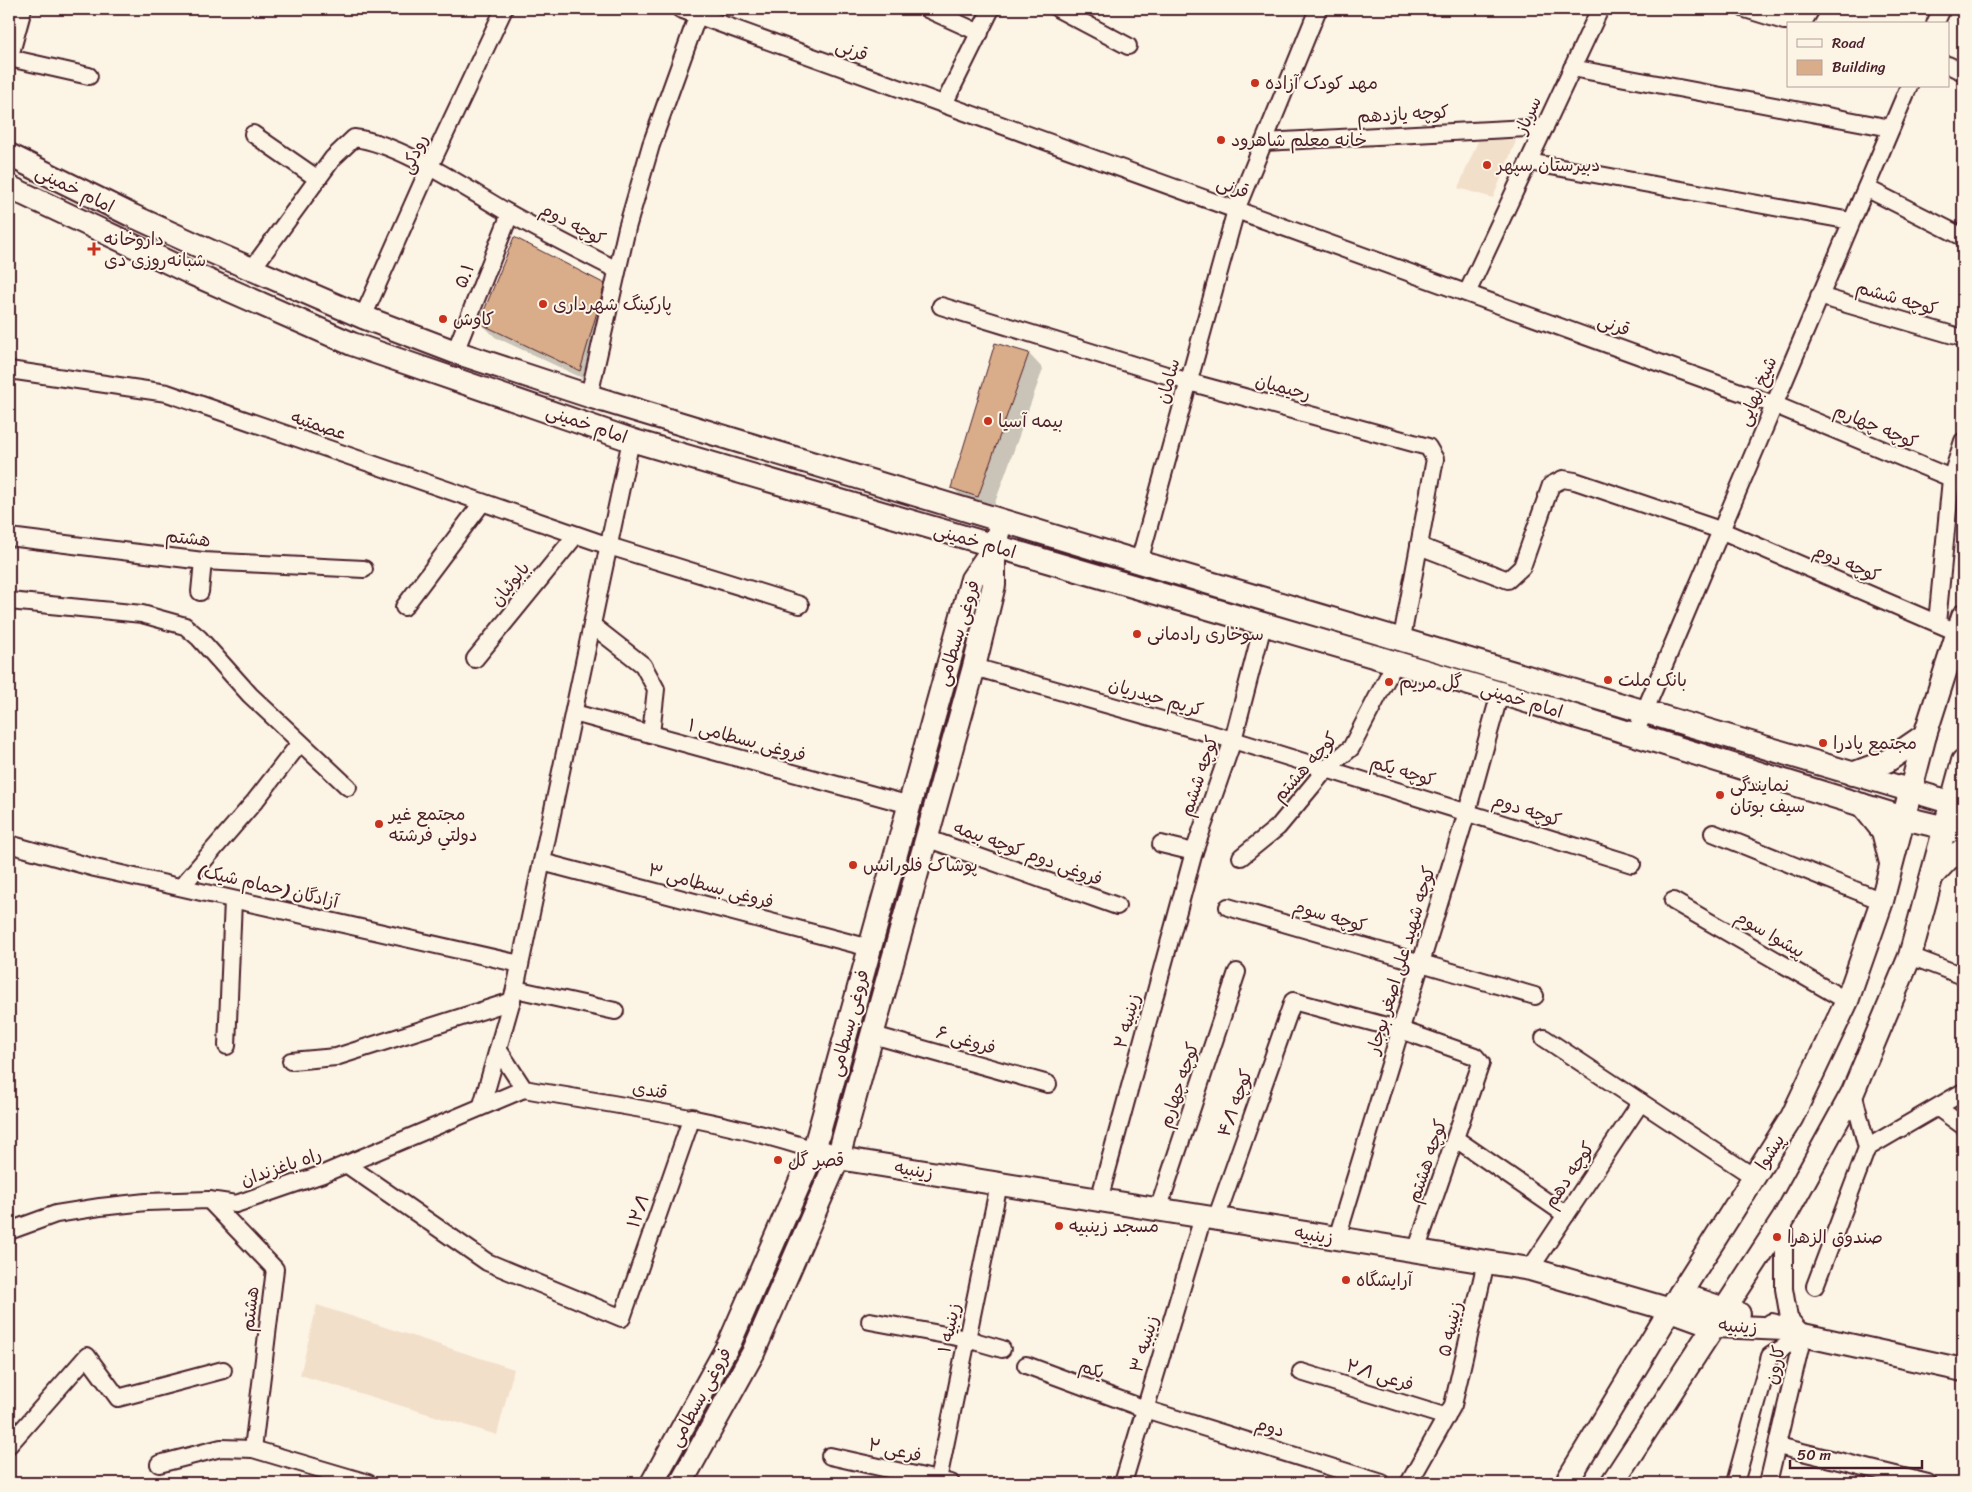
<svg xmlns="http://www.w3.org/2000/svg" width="1972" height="1492" viewBox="0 0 1972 1492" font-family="Sriracha,'Playpen Sans Arabic',sans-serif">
  <rect width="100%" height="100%" fill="#fcf5e5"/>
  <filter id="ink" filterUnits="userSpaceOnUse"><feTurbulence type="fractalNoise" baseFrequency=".02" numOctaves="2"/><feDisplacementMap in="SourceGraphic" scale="10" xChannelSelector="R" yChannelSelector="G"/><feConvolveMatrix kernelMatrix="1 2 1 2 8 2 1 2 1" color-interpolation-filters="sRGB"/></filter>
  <g filter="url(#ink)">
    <!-- built -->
    <g fill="#f2dfca">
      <polygon points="1481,134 1516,141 1493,198 1458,188"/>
      <polygon points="317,1305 514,1369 497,1435 300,1375"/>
    </g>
    <!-- shadow -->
    <g fill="#0003">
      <polygon points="604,285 619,300 595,384 495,337 481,323"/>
      <polygon points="996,345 1029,354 1043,369 992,511 967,502 953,488"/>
    </g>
    <!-- building -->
    <g fill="#d9ad8a" stroke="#4a1f2b">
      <polygon points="514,237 605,284 580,371 479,323"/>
      <polygon points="995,343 1029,353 978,497 951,488"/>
    </g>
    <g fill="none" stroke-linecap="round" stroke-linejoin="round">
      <!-- street casing -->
      <g stroke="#4a1f2b" stroke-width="20">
        <g id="street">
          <polyline points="680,9 1773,404 1963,483"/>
          <polyline points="927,9 980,33"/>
          <polyline points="1058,9 1128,46"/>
          <polyline points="1745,9 1784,21 1804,21 1811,9"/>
          <polyline points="1935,24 1942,9"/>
          <polyline points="9,58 89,76"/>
          <polyline points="9,60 23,9"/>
          <polyline points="1948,65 1963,72"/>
          <polyline points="1572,68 1891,128"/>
          <polyline points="944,104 991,9"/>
          <polyline points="253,134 318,179"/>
          <polyline points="1264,142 1545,127"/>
          <polyline points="1529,162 1851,221"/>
          <polyline points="1866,188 1963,237"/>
          <path d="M252,269L333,158L354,138C399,143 465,188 505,211C542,232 580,251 617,270"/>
          <polyline points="1467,293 1600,9"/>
          <polyline points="1819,296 1963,338"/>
          <polyline points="941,306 1189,382 1428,447 1435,459 1402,638"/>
          <polyline points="363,317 429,168 504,9"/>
          <polyline points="455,352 510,214"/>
          <polyline points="9,370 167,393 609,546 800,605"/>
          <polyline points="589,396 627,228 651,145 700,9"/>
          <polyline points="9,537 203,561 364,569"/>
          <polyline points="1419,546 1508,580 1522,567 1551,485 1563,479 1575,481 1720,530 1957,632"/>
          <polyline points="1139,562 1236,210 1318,9"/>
          <polyline points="200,592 203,561"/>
          <polyline points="9,601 142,614 185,626 199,638 250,695 348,787"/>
          <polyline points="404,607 482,503"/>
          <polyline points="1937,623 1951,479 1963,441"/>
          <polyline points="592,625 643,665 656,689 651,734"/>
          <polyline points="475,659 576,535"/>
          <polyline points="974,667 1233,740 1632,864"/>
          <polyline points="574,713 910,805"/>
          <polyline points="1635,734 1909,86"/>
          <polyline points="1713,833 1882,901"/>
          <polyline points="926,838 1117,906"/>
          <polyline points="9,844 95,868 520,964"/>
          <polyline points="1161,844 1194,852"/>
          <polyline points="1241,857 1278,827 1327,768 1351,748 1395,663"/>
          <polyline points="542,862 870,948"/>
          <polyline points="182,886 255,801 300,743"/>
          <polyline points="1673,901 1847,1001"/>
          <polyline points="1228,907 1535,996"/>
          <polyline points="1910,956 1963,976"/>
          <polyline points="515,989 615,1011"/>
          <polyline points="873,1035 1048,1084"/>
          <polyline points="1544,1038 1754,1177"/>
          <polyline points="227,1046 233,900"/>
          <path d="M498,1049L524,1089C622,1106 720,1119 814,1150"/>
          <polyline points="291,1061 336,1057 512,1001"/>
          <polyline points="482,1105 515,989 631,440"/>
          <polyline points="1938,1108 1963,1126"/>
          <polyline points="1456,1139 1566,1215"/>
          <polyline points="1867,1148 1963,1092"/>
          <polyline points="346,1164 487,1262 622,1318 692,1117"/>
          <polyline points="209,1200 275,1269 253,1449"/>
          <polyline points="1099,1200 1194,852 1233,740 1263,625"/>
          <polyline points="1158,1210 1237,972"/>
          <polyline points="1784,1218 1784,1289 1789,1318 1803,1335"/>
          <polyline points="1216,1219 1293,1001 1401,1030 1475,1056 1481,1063 1416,1251"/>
          <polyline points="9,1231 56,1214 100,1207 146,1202 209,1200 236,1204 323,1174 524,1089"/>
          <polyline points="1337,1238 1467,812 1500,693"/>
          <polyline points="1530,1269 1641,1102"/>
          <polyline points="1815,1286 1867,1148 1853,1092"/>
          <polyline points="870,1321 967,1339 1002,1349"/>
          <polyline points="1026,1365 1145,1409 1382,1483"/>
          <polyline points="1301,1372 1447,1417"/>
          <polyline points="9,1445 87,1356 118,1398 223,1370"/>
          <polyline points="1778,1446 1928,1483"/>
          <polyline points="830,1456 951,1483"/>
          <polyline points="159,1464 221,1448 253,1449 368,1483"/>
          <polyline points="938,1480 999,1184"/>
          <polyline points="1123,1483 1203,1217"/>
          <polyline points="1409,1483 1453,1405 1486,1262"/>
          <polyline points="1735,1483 1770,1356 1803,1335"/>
          <polyline points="1768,1483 1803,1335"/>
        </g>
      </g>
      <!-- secondary casing -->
      <g stroke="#4a1f2b" stroke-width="26">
        <g id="secondary">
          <polyline points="9,155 133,216 210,251 363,317 455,352 589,396 1139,562 1963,806"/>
          <polyline points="9,187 193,274 352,344 631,440 1500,693 1904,818 1963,832"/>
          <polyline points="1852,774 1887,761 1925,735"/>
          <polyline points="1862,805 1883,831 1891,863"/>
          <polyline points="1934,874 1948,859 1963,850"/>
          <polyline points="825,1153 838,1158 1530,1269 1671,1310 1715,1326 1785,1329"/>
          <polyline points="1680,1294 1739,1314"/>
          <polyline points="1772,1325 1803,1335 1963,1370"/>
          <polyline points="652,1483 730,1342 814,1150 972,579 994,547 998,533"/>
          <polyline points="681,1483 753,1353 838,1158 974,667 994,585 994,547"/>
          <polyline points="1566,1483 1680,1294 1792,1117 1847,1001 1882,901 1925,735 1963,616"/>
          <polyline points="1612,1483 1784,1218 1853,1092 1910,956 1963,761"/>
        </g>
      </g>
      <!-- street -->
      <use href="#street" stroke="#fcf5e5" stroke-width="16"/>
      <!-- secondary -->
      <use href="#secondary" stroke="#fcf5e5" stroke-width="22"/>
    </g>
  </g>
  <!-- markers -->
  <g fill="#c8321e" stroke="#fcf5e5" stroke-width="2">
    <circle cx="1255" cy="83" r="5"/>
    <circle cx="1221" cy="140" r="5"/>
    <circle cx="1487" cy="165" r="5"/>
    <path d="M91.5 241.5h5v5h5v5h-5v5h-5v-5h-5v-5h5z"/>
    <circle cx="543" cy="304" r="5"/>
    <circle cx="443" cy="319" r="5"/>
    <circle cx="988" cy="421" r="5"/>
    <circle cx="1137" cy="634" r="5"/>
    <circle cx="1608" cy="680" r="5"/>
    <circle cx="1389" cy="682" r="5"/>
    <circle cx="1823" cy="743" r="5"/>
    <circle cx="1720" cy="795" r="5"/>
    <circle cx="379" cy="824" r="5"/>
    <circle cx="853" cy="865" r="5"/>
    <circle cx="778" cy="1160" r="5"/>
    <circle cx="1059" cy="1226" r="5"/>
    <circle cx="1777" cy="1237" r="5"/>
    <circle cx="1346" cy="1280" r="5"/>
  </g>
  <g text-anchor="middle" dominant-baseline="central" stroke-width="4" stroke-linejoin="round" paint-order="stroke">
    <!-- street labels -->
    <g font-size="18" fill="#4a1f2b" stroke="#fcf5e5">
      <text transform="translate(852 50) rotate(20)">قرنی</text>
      <text transform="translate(1403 114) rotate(-3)">کوچه یازدهم</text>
      <text transform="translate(1528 115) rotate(-65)">سرباز</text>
      <text transform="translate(414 154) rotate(-65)">رودکی</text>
      <text transform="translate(1233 187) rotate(20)">قرنی</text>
      <text transform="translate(75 189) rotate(26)">امام خمینی</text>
      <text transform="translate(573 224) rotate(28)">کوچه دوم</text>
      <text transform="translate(464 276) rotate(-68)">۵.۱</text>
      <text transform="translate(1897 298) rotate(16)">کوچه ششم</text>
      <text transform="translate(1614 325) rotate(20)">قرنی</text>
      <text transform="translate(1168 381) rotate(-75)">سامان</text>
      <text transform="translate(1283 387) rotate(15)">رحیمیان</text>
      <text transform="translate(1757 391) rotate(-67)">شیخ بهایی</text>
      <text transform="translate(587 424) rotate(19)">امام خمینی</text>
      <text transform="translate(319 425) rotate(19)">عصمتیه</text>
      <text transform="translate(1876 426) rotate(23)">کوچه چهارم</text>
      <text transform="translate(188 538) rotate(6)">هشتم</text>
      <text transform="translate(975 541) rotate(16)">امام خمینی</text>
      <text transform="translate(1847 563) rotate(23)">کوچه دوم</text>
      <text transform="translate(510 584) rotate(-51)">بابوئیان</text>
      <text transform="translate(958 633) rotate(-73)">فروغی بسطامی</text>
      <text transform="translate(1156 697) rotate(16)">کریم حیدریان</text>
      <text transform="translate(1522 700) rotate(17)">امام خمینی</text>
      <text transform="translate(747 740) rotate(15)">فروغی بسطامی ۱</text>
      <text transform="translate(1305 767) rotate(-48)">کوچه هشتم</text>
      <text transform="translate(1403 771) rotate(17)">کوچه یکم</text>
      <text transform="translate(1199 776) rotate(-71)">کوچه ششم</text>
      <text transform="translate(1527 810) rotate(18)">کوچه دوم</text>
      <text transform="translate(1028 853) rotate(20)">فروغی دوم کوچه بیمه</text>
      <text transform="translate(268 886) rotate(13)">آزادگان (حمام شیک)</text>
      <text transform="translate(711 886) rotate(15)">فروغی بسطامی ۳</text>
      <text transform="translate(1330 916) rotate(16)">کوچه سوم</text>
      <text transform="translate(1770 934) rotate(30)">پیشوا سوم</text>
      <text transform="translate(1401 960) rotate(-73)">کوچه شهید علی اصغر بوجار</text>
      <text transform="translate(1127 1021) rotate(-75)">زینبیه ۲</text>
      <text transform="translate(849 1023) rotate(-75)">فروغی بسطامی</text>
      <text transform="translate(966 1040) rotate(16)">فروغی ۶</text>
      <text transform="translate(1179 1085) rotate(-71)">کوچه چهارم</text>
      <text transform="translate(650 1090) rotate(9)">قندی</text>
      <text transform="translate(1235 1103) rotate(-70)">کوچه ۴/۱</text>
      <text transform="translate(1770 1152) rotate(-58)">پیشوا</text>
      <text transform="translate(1427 1161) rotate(-71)">کوچه هشتم</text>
      <text transform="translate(281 1167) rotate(-19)">راه باغزندان</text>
      <text transform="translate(914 1170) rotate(9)">زینبیه</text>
      <text transform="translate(1569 1175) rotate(-56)">کوچه دهم</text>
      <text transform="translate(638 1211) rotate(-71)">۱۲/۱</text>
      <text transform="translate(1314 1235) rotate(9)">زینبیه</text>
      <text transform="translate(250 1309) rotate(-83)">هشتم</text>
      <text transform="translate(1738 1326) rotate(4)">زینبیه</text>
      <text transform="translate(949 1328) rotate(-78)">زینبیه ۱</text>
      <text transform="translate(1450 1329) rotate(-77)">زینبیه ۵</text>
      <text transform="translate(1144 1344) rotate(-73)">زینبیه ۳</text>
      <text transform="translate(1775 1365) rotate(-77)">کارون</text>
      <text transform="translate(1092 1369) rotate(20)">یکم</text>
      <text transform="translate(1380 1375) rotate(17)">فرعی ۲/۱</text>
      <text transform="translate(700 1397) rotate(-61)">فروغی بسطامی</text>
      <text transform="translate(1270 1427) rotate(17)">دوم</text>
      <text transform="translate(895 1450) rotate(13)">فرعی ۲</text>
    </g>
    <!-- poi labels -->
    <g font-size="18" fill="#4a1f2b" stroke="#fcf5e5" text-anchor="start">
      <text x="1265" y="83">مهد کودک آزاده</text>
      <text x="1231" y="140">خانه معلم شاهرود</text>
      <text x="1497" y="165">دبیرستان سپهر</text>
      <text x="104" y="239">داروخانه<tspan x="104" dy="21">شبانه‌روزی دی</tspan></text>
      <text x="553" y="304">پارکینگ شهرداری</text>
      <text x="453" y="319">کاوش</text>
      <text x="998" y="421">بیمه آسیا</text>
      <text x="1147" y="634">سوخاری رادمانی</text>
      <text x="1618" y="680">بانک ملت</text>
      <text x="1399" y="682">گل مریم</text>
      <text x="1833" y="743">مجتمع پادرا</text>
      <text x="1730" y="785">نمایندگی<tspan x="1730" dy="21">سیف بوتان</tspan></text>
      <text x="389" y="814">مجتمع غير<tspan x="389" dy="21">دولتي فرشته</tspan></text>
      <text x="863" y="865">پوشاک فلورانس</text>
      <text x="788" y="1160">قصر گل</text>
      <text x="1069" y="1226">مسجد زینبیه</text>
      <text x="1787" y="1237">صندوق الزهرا</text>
      <text x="1356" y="1280">آرایشگاه</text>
    </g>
  </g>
  <!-- margin -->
  <rect width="1972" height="1492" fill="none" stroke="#fcf5e5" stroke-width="30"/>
  <rect x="15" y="15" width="1942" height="1462" fill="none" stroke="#4a1f2b" stroke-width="2" filter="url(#ink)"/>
  <!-- legend -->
  <rect x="1787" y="22" width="162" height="65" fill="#fcf5e5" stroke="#b59f9b"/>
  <rect x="1797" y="39" width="25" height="8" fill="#fcf5e5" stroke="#b59f9b"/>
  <text x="1832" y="48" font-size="15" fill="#4a1f2b">Road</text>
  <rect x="1797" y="60" width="25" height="15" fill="#d9ad8a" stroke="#b59f9b"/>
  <text x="1832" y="72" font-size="15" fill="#4a1f2b">Building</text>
  <!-- scale -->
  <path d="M1790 1460v8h132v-8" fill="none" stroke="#4a1f2b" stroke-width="2.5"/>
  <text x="1797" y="1460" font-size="15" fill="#4a1f2b" stroke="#fcf5e5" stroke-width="4" paint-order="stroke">50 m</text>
</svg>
